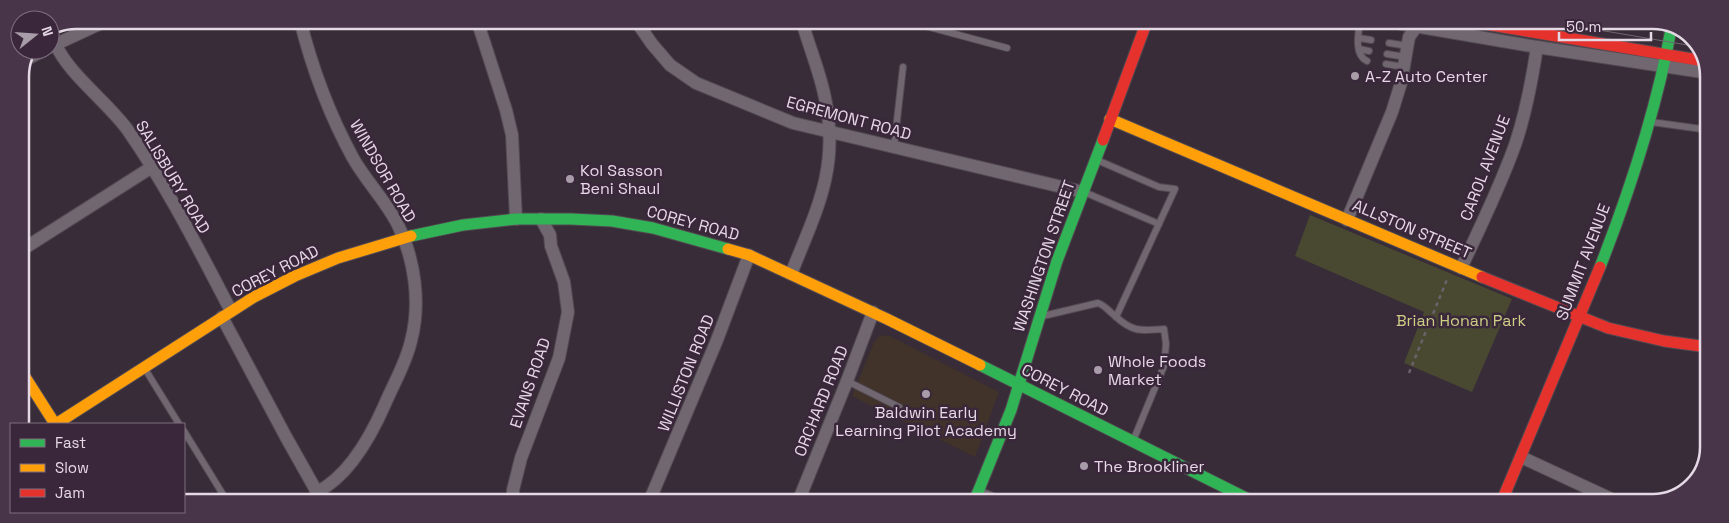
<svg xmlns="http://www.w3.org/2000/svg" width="1729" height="523" viewBox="0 0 1729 523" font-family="'Space Grotesk',sans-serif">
  <rect width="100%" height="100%" fill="#372c37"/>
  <!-- education -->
  <polygon fill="#41322a" points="883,335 890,336 999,392 975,457 852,396 874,342 878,337"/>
  <!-- green -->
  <polygon fill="#494932" points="1310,215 1512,299 1472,392 1404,363 1424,312 1295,256"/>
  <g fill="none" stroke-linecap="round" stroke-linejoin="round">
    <!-- lane casing -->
    <g stroke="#524952" stroke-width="8">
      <g id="lane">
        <polyline points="915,21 918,24 1007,48"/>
        <path d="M1360,22C1358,34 1354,55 1367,61"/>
        <polyline points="1359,38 1371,40"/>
        <polyline points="1389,43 1408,46"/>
        <polyline points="1359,49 1369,51"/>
        <polyline points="1387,54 1406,57"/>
        <polyline points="1386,64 1404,67"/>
        <polyline points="1651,122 1709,130"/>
        <polyline points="894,147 903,67"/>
        <polyline points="1097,160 1159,187 1175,189 1116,317"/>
        <polyline points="1084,192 1159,224"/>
        <path d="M1043,316L1098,303C1104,305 1108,310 1114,315C1132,332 1139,331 1164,329L1166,344L1164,366L1133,441"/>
        <polyline points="145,369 179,424"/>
        <polyline points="847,381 899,407"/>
        <polyline points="184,431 227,501"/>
      </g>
    </g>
    <!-- street casing -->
    <g stroke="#524952" stroke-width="14">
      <g id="street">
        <path d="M300,20C312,68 329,114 353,158C366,181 385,200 397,223C415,259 421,303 411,341C406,363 394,383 385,404C371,436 349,476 317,492"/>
        <polyline points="477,20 506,110 512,135 516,219"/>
        <polyline points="636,21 652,44 670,65 696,83 793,123 1083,192"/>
        <polyline points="1391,22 1537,47 1709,73"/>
        <path d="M56,45C69,74 106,101 127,129C167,186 199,250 231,311"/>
        <polyline points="50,47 108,20"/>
        <polyline points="27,59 44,50"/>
        <polyline points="1347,220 1392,112 1401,83 1409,37 1417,26 1418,22"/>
        <polyline points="20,251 152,167"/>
        <path d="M1461,268C1480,228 1500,187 1515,145C1526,113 1532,80 1537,47"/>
        <path d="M791,274C816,211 840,168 825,98C820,72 809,47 802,21"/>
        <polyline points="222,317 286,437 322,501"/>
        <polyline points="1521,457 1620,503"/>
        <polyline points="978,493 999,502"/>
        <polyline points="513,502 513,490 521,458 559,358 568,312 564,282 551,246 550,235 541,219"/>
        <polyline points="649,502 717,340 749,255"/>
        <polyline points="798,502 847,381 873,312"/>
      </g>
    </g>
    <!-- fast casing -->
    <g stroke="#524952" stroke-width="13">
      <g id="fast">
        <polyline points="1659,22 1672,24"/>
        <polyline points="411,236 463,225 516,219 571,219 612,221 653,228 728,249"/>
        <path d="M1600,267C1631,188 1657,108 1672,24"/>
        <polyline points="980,365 1256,503"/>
        <polyline points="974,502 1011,410 1057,261 1103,140"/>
      </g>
    </g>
    <!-- slow casing -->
    <g stroke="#524952" stroke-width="13">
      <g id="slow">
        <polyline points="1110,119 1482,277"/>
        <polyline points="728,249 749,255 887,319 980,365"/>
        <polyline points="20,369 55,424"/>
        <polyline points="56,424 254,297 295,276 338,258 411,236"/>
      </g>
    </g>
    <!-- jam casing -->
    <g stroke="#524952" stroke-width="13">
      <g id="jam">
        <polyline points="1473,22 1704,61"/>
        <polyline points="1103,140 1147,21"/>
        <polyline points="1482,277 1608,328 1664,341 1708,347"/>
        <polyline points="1501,503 1600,267"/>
      </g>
    </g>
    <!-- path -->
    <g stroke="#6a626a" stroke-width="2.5" stroke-dasharray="4 4" stroke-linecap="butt">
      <polyline points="1409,373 1448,277"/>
      <polyline points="20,421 29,412"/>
    </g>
    <!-- lane -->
    <use href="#lane" stroke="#706770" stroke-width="6"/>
    <!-- street -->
    <use href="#street" stroke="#706770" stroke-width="12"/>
    <!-- fast -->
    <use href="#fast" stroke="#30b455" stroke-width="11"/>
    <!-- slow -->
    <use href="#slow" stroke="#ff9f0a" stroke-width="11"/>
    <!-- jam -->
    <use href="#jam" stroke="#e5322d" stroke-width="11"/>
    <!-- tram -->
    <polyline stroke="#6e676e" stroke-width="1" points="1552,22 1699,47"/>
  </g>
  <!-- markers -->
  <g fill="#a99ca9" stroke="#3b273b" stroke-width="2">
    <circle cx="1355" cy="76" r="5"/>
    <circle cx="570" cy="179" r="5"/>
    <circle cx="1098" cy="370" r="5"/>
    <circle cx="926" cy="394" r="5"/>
    <circle cx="1084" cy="466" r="5"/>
  </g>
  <g text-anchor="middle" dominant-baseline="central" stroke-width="5" stroke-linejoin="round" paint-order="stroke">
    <!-- poi labels -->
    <g font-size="16" fill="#e6d9e6" stroke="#3b273b" text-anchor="start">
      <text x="1365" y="76">A-Z Auto Center</text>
      <text x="580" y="170">Kol Sasson<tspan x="580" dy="18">Beni Shaul</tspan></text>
      <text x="1108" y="361">Whole Foods<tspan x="1108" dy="18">Market</tspan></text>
      <text x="926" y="412" text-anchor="middle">Baldwin Early<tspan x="926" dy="18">Learning Pilot Academy</tspan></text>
      <text x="1094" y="466">The Brookliner</text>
    </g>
    <!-- street labels -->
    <g font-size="16" fill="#e6d9e6" stroke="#3b273b">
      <text transform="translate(849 118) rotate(15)">EGREMONT ROAD</text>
      <text transform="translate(1485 168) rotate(-69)">CAROL AVENUE</text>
      <text transform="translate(383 171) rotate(60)">WINDSOR ROAD</text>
      <text transform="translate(173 177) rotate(59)">SALISBURY ROAD</text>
      <text transform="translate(693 223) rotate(15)">COREY ROAD</text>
      <text transform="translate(1412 229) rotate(23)">ALLSTON STREET</text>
      <text transform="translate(1044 256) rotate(-71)">WASHINGTON STREET</text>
      <text transform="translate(1583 262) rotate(-69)">SUMMIT AVENUE</text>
      <text transform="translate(275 271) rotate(-27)">COREY ROAD</text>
      <text transform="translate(686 373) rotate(-68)">WILLISTON ROAD</text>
      <text transform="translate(530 383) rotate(-71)">EVANS ROAD</text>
      <text transform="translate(1065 390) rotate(27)">COREY ROAD</text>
      <text transform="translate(821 401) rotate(-68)">ORCHARD ROAD</text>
    </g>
    <!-- park labels -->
    <g font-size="16" fill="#cbd083" stroke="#3b273b">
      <text x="1461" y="320">Brian Honan Park</text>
    </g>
  </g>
  <!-- crop -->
  <path d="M0 0H1729V523H0ZM76 29H1653A47 47 0 0 1 1700 76V447A47 47 0 0 1 1653 494H76A47 47 0 0 1 29 447V76A47 47 0 0 1 76 29Z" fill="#493549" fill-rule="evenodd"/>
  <path fill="none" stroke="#e6d9e6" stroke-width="2.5" d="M76 29H1653A47 47 0 0 1 1700 76V447A47 47 0 0 1 1653 494H76A47 47 0 0 1 29 447V76A47 47 0 0 1 76 29Z"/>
  <!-- legend -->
  <rect x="10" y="423" width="175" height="90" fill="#3b273b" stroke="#7f6e7f"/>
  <rect x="20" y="439" width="25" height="8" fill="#30b455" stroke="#7f6e7f"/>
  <text x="55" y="448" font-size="15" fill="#e6d9e6">Fast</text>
  <rect x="20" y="464" width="25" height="8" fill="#ff9f0a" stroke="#7f6e7f"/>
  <text x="55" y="473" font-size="15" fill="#e6d9e6">Slow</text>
  <rect x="20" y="489" width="25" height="8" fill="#e5322d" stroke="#7f6e7f"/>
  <text x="55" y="498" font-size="15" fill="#e6d9e6">Jam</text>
  <!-- north arrow -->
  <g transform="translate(35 35) rotate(73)"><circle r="24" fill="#3b273b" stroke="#7f6e7f"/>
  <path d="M0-4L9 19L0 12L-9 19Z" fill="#a99ca9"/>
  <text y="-8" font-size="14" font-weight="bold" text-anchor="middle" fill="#e6d9e6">N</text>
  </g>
  <!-- scale -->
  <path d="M1559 32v8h92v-8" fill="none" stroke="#e6d9e6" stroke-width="2.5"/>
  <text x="1566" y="32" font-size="15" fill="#e6d9e6" stroke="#3b273b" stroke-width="4" paint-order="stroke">50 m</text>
</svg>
